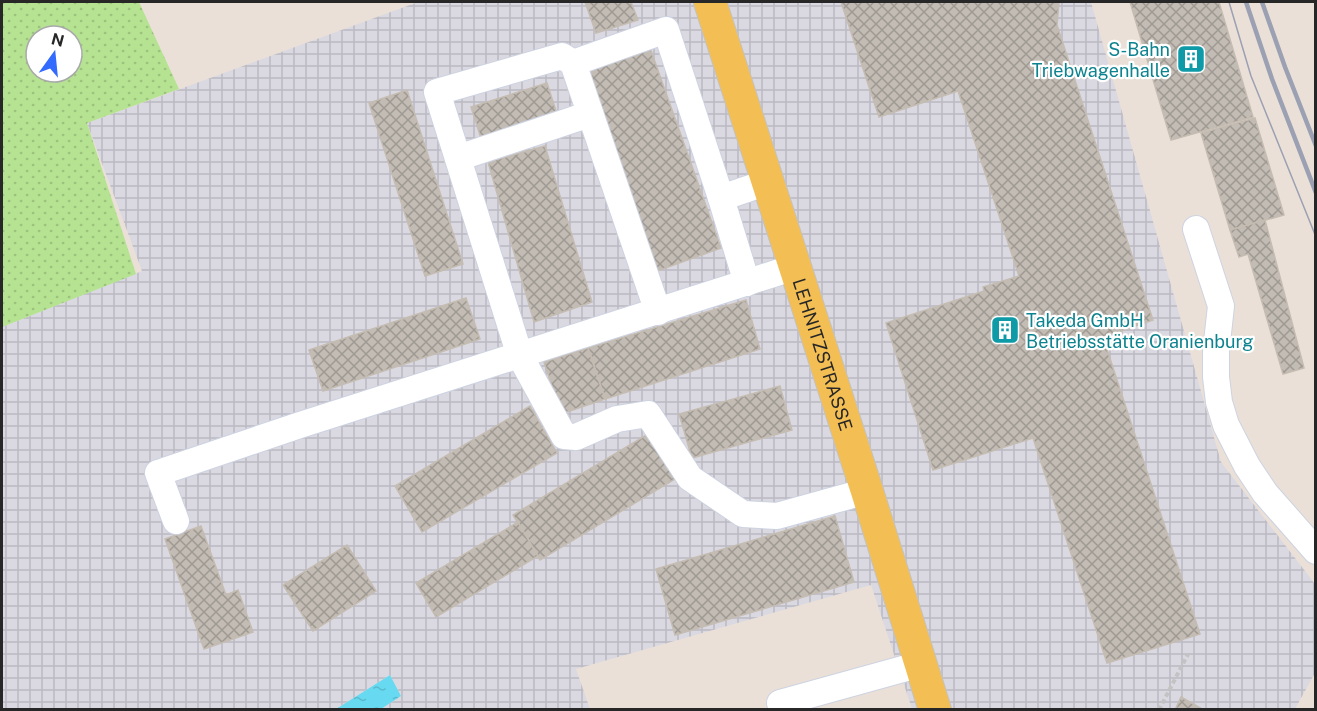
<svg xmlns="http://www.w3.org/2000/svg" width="1317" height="711" viewBox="0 0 1317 711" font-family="'Public Sans',sans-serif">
  <defs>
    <pattern id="industrial-grid" width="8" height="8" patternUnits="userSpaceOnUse" patternTransform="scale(1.5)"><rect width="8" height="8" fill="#dad9e2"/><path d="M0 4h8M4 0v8" fill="none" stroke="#bbbac2"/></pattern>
    <pattern id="grass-dots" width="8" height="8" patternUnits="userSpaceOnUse" patternTransform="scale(1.5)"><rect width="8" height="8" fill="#b5e392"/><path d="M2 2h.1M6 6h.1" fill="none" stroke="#9cc37e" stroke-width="1.8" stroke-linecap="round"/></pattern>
    <pattern id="water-ripples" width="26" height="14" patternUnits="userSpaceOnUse" patternTransform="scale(1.5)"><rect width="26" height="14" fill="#67d9f0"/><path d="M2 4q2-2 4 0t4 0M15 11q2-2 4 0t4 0" fill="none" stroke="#59bace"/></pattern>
    <pattern id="building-cross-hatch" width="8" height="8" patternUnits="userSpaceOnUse" patternTransform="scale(1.5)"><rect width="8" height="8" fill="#c2bcb4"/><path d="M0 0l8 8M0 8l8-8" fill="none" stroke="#9e9992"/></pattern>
  </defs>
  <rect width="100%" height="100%" fill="#eae0d7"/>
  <!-- industrial -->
  <polygon fill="url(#industrial-grid)" points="418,2 1091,2 1221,462 1315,584 1315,673 1295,709 912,709 871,585 576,669 590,709 381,709 401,696 390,675 336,709 2,710 2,327 142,271 87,123"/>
  <!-- grass -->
  <path fill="url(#grass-dots)" fill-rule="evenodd" d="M2,2H139L179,89L87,123L136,274L2,327ZM36,36H72V72H36Z"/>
  <!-- water -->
  <polygon fill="url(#water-ripples)" points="390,675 401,696 381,709 336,709"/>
  <!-- building -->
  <g fill="url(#building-cross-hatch)" stroke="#c5bcb2" stroke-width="1.5">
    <polygon points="585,2 631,2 638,20 596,33"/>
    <polygon points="841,2 1059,2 1057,25 1153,320 1103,337 1200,634 1107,663 1033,438 933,470 886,323 984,291 983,287 1019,276 958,91 879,117"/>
    <polygon points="1130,2 1219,2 1253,117 1171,140"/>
    <polygon points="649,45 721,248 657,271 584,67"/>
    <polygon points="547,83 557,114 481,138 471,107"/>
    <polygon points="407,90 463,264 425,276 369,103"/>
    <polygon points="1255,118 1284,215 1230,230 1201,133"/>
    <polygon points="545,146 592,302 534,322 488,162"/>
    <polygon points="1265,220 1304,368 1283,374 1248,254 1239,257 1230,230"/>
    <polygon points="466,298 480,339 323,391 309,350"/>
    <polygon points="746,300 760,349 605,399 588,348"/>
    <polygon points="588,348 605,399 561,414 544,362"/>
    <polygon points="780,386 792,430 692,458 679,414"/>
    <polygon points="530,406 557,453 422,532 395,486"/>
    <polygon points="648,434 675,479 540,560 513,515"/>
    <polygon points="835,516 854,582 675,635 656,569"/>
    <polygon points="518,522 538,556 436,617 416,583"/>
    <polygon points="201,526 226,595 238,590 253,632 204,649 165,539"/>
    <polygon points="347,545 376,591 313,631 283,585"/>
    <polygon points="1181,697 1204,710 1175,710"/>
  </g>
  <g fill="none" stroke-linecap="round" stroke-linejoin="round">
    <!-- minor casing -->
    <g stroke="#cdd3e1" stroke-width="28">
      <g id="minor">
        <polyline points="573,63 666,30 721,198"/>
        <polyline points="458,158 590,114"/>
        <polyline points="1196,229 1221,306 1216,351 1216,377 1219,402 1226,425 1247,466 1265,493 1316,551"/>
        <polyline points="747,283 721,198 768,182"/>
        <polyline points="658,312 573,63 562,56 437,92 520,356 564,436 576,437 617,419 648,414 690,478 743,514 777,516 867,491"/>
        <polyline points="176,521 158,473 300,425 795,267"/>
        <polyline points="780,703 921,664"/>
      </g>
    </g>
    <!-- major casing -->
    <g stroke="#c3c3c3" stroke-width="34">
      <g id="major">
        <path id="s1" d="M710,2L867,491L935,710"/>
      </g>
    </g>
    <!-- path -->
    <polyline stroke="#c3c3c3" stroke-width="4" stroke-dasharray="4.5 3" stroke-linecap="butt" points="1159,710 1188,654"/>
    <!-- minor -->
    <use href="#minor" stroke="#fff" stroke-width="26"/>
    <!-- major -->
    <use href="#major" stroke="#f3be54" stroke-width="32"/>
    <!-- tram -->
    <polyline stroke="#9ba0b2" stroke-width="1.5" points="1229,2 1251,76 1316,237"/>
    <!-- rail -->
    <g stroke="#9ba0b2" stroke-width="4.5">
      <polyline points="1246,2 1272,79 1316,193"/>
      <polyline points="1262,2 1285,67 1316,146"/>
    </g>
  </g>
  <!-- icons -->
  <defs>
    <g id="building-square" transform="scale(1.5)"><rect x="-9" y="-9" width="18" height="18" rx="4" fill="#0f9aa8" stroke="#fff"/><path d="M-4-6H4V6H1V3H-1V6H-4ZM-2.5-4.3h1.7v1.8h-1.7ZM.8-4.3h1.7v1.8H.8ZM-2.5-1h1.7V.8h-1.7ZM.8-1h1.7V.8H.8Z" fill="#fff"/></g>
  </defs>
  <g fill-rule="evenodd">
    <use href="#building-square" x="1191" y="59"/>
    <use href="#building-square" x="1005" y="330"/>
  </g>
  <g text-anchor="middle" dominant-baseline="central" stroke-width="4.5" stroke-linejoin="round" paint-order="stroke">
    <!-- culture labels -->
    <g font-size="18" fill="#0d838f" stroke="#fff" text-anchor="end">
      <text x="1170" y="49">S-Bahn<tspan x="1170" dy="21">Triebwagenhalle</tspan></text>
      <text x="1026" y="320" text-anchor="start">Takeda GmbH<tspan x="1026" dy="21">Betriebsstätte Oranienburg</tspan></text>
    </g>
    <!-- street labels -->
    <g font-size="18" fill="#272727" stroke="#fff">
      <text stroke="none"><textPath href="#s1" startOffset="370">LEHNITZSTRASSE</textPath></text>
    </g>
  </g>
  <!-- border -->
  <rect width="1317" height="711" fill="none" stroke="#272727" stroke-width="6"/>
  <!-- north arrow -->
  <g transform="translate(54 54) rotate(15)"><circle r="28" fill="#ffffff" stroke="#a9a9a9" stroke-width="1.5"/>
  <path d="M0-4.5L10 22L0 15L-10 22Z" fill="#326bfd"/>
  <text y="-9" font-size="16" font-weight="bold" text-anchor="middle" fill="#272727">N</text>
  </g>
</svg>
